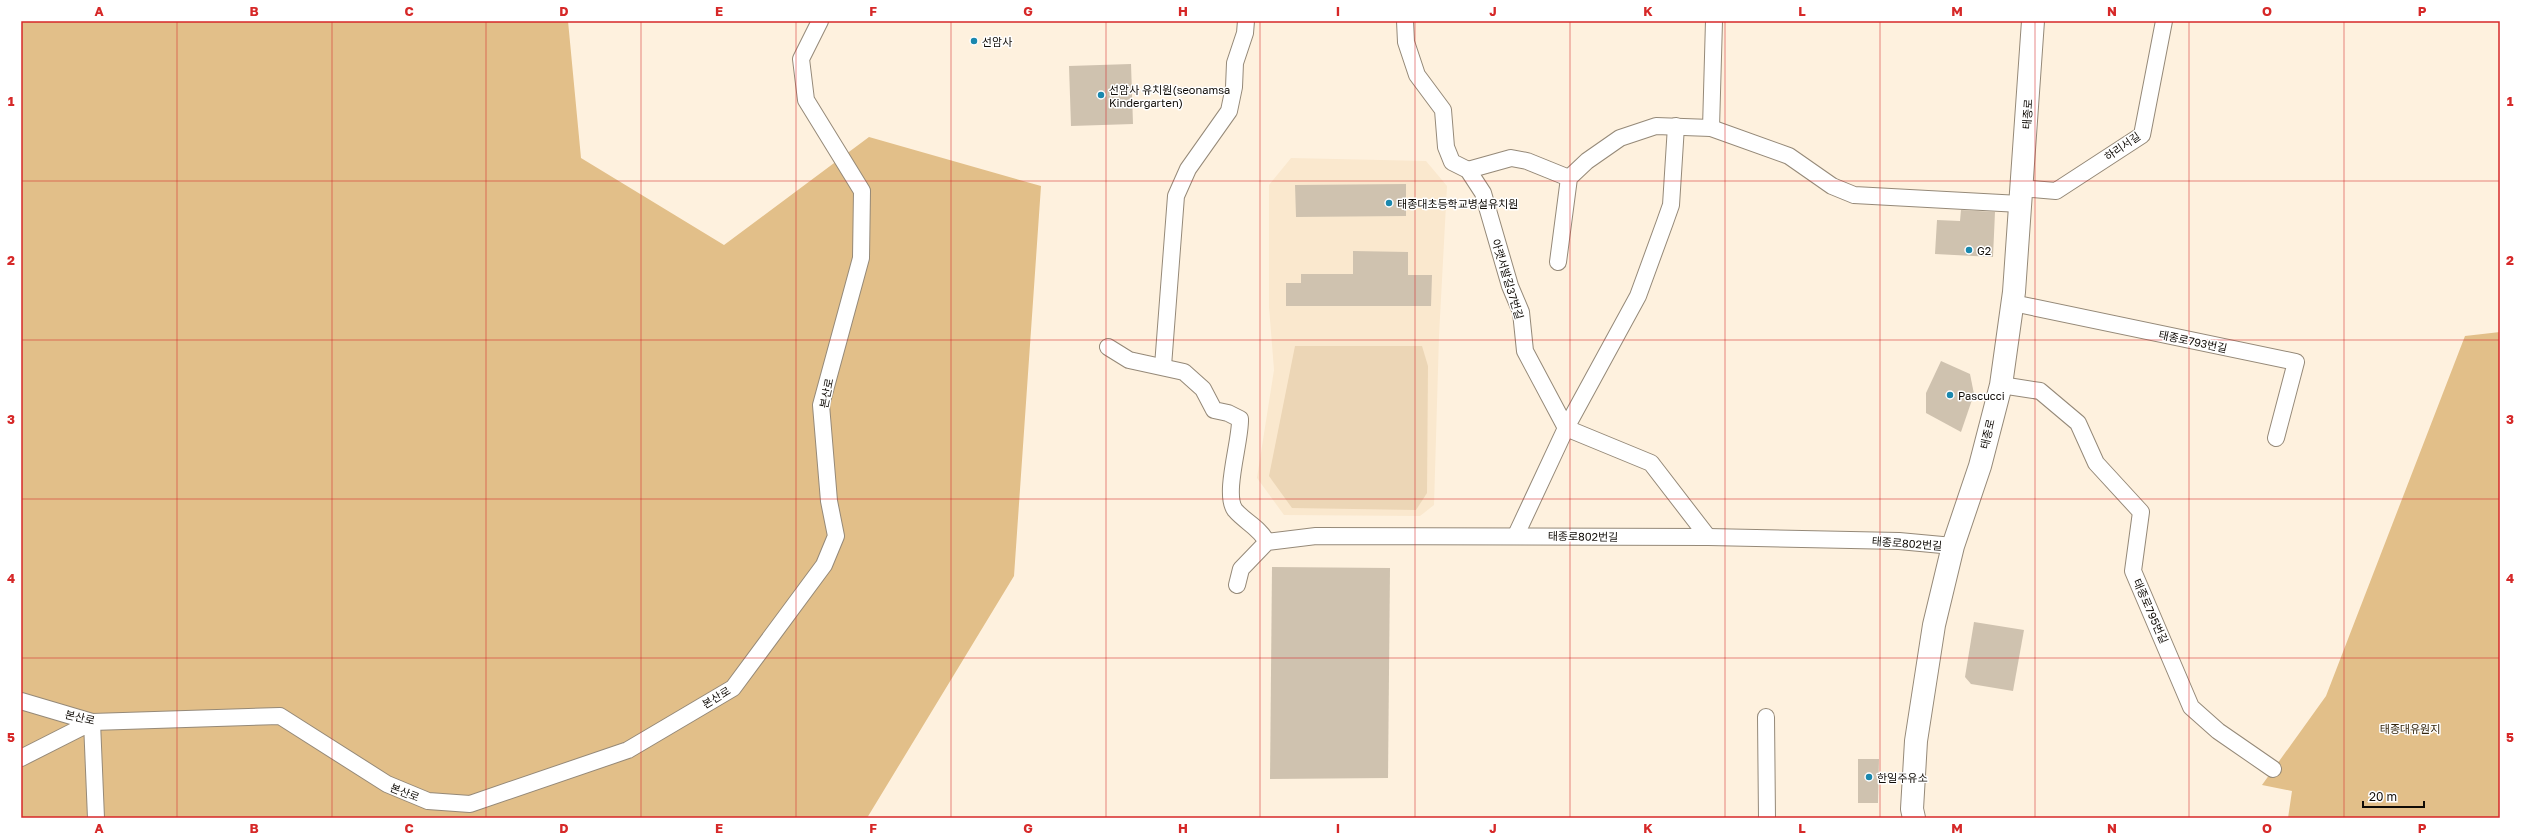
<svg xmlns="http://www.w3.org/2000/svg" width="2521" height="839" viewBox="0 0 2521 839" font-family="'Golos Text','Noto Sans KR',sans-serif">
  <rect width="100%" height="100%" fill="#fef1de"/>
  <!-- built -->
  <polygon fill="#fae8ce" points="1291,158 1426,161 1447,186 1439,336 1434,505 1420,516 1284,515 1257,478 1274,370 1269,307 1269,185"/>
  <!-- green -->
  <polygon fill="#ecd6b6" points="1295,346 1422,346 1428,366 1427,493 1416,510 1292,508 1269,476"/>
  <!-- forest -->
  <g fill="#e2bf89">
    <polygon points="21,21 568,21 581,158 724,245 869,137 1041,186 1014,576 867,818 21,818"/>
    <polygon points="2500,332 2500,818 2288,818 2292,791 2262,785 2326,696 2465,336"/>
  </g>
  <!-- building -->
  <g fill="#cfc2af">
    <polygon points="1131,64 1133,124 1071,126 1069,66"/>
    <polygon points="1406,184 1406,216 1296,217 1295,185"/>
    <polygon points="1961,210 1995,212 1993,257 1935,254 1937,220 1960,221"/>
    <polygon points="1353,251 1408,252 1408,275 1432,275 1431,306 1286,306 1286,283 1301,283 1301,274 1353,274"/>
    <polygon points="1941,361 1970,374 1974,394 1961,432 1926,413 1926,393"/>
    <polygon points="1272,567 1390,568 1388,778 1270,779"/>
    <polygon points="1974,622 2024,630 2013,691 1971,684 1965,677"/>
    <polygon points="1858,759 1879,759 1878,803 1858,803"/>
  </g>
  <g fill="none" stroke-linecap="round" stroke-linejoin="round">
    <!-- street casing -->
    <g stroke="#958978" stroke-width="18">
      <g id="street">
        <polyline points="1405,21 1406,42 1417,75 1443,110 1446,147 1452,162 1468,170 1483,193 1510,286 1521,312 1525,351 1566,428 1516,535"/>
        <polyline points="1676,126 1671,205 1665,222 1638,296 1566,428 1651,463 1708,537"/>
        <polyline points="1711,128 1714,21"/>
        <polyline points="1468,170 1511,158 1527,161 1569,178"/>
        <polyline points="2021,188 2056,191 2142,135 2164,21"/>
        <polyline points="1558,262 1569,178 1587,161 1620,138 1656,126 1711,128 1789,156 1832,186 1854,195 2020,204"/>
        <polyline points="2013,303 2296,362 2276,438"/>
        <path d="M1108,347L1129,360L1184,372L1203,389L1214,410L1228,413L1240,419C1241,440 1223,494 1235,510C1245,522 1259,527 1267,542"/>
        <polyline points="1163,366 1176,196 1188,169 1229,111 1234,87 1235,63 1245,33 1246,21"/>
        <polyline points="2001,385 2040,391 2078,423 2096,463 2141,512 2133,571 2191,707 2218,731 2273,769"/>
        <polyline points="1237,585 1241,569 1267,542 1316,536 1708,537 1899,541 1953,546"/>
        <polyline points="21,701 92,722 280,716 387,784 428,801 470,804 628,750 733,688 824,565 836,536 829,501 821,405 861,258 862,191 806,100 801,59 820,21"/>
        <polyline points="1766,717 1767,818"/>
        <polyline points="21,758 92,722 96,818"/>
      </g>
    </g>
    <!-- secondary casing -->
    <g stroke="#958978" stroke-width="24">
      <polyline id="secondary" points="1914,818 1912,809 1916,741 1934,625 1953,546 1980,466 2001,385 2014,292 2033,21"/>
    </g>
    <!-- street -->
    <use href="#street" stroke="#fff" stroke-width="16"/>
    <!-- secondary -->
    <use href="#secondary" stroke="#fff" stroke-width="22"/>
  </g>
  <!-- grid -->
  <path fill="none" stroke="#d62828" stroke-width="1" stroke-opacity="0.55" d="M177,21V818M332,21V818M486,21V818M641,21V818M796,21V818M951,21V818M1106,21V818M1260,21V818M1415,21V818M1570,21V818M1725,21V818M1880,21V818M2035,21V818M2189,21V818M2344,21V818M21,181H2500M21,340H2500M21,499H2500M21,658H2500"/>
  <!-- markers -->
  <g fill="#1a88ae" stroke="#fff" stroke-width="1.5">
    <circle cx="974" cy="41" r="4"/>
    <circle cx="1101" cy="95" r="4"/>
    <circle cx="1389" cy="203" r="4"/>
    <circle cx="1969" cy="250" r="4"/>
    <circle cx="1950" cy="395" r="4"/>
    <circle cx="1869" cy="777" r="4"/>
  </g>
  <g text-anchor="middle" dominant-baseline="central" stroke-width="3" stroke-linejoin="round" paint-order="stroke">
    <!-- poi labels -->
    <g font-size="11" fill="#0f0b06" stroke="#fff" text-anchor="start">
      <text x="982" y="41">선암사</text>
      <text x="1109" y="89">선암사 유치원(seonamsa<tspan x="1109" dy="13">Kindergarten)</tspan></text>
      <text x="1397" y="203">태종대초등학교병설유치원</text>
      <text x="1977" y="250">G2</text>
      <text x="1958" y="395">Pascucci</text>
      <text x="1877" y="777">한일주유소</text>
    </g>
    <!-- street labels -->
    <g font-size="11" fill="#0f0b06" stroke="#fff">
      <text transform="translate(2027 114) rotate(-86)">태종로</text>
      <text transform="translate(2122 146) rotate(-35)">하리서길</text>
      <text transform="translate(1508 279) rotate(73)">아랫서발길37번길</text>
      <text transform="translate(2193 341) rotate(12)">태종로793번길</text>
      <text transform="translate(826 393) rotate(-79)">본산로</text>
      <text transform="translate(1987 434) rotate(-77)">태종로</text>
      <text transform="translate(1583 536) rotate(1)">태종로802번길</text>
      <text transform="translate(1907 543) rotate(4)">태종로802번길</text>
      <text transform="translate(2151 611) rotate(66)">태종로795번길</text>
      <text transform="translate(716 697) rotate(-31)">본산로</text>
      <text transform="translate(80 717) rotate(13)">본산로</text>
      <text transform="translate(405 792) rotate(21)">본산로</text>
    </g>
    <!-- park labels -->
    <g font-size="11" fill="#35260d" stroke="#fff">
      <text x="2410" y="728">태종대유원지</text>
    </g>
  </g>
  <!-- border -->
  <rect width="2521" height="839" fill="none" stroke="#ffffff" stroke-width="44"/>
  <!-- scale -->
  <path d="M2363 801v6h61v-6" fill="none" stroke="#0f0b06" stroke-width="2"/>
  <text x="2369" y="801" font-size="12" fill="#0f0b06" stroke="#ffffff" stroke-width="3" paint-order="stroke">20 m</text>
  <rect x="22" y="22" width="2477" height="795" fill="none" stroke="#d62828" stroke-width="1.5"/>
  <g font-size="13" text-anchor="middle" font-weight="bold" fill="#d62828">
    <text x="99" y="16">A</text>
    <text x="254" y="16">B</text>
    <text x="409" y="16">C</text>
    <text x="564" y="16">D</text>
    <text x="719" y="16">E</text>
    <text x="873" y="16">F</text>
    <text x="1028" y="16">G</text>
    <text x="1183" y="16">H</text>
    <text x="1338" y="16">I</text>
    <text x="1493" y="16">J</text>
    <text x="1648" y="16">K</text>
    <text x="1802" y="16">L</text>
    <text x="1957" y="16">M</text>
    <text x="2112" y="16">N</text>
    <text x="2267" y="16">O</text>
    <text x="2422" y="16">P</text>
    <text x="11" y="106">1</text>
    <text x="2510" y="106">1</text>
    <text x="11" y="265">2</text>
    <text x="2510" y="265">2</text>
    <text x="11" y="424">3</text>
    <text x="2510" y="424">3</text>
    <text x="11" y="583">4</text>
    <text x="2510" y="583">4</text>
    <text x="11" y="742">5</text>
    <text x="2510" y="742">5</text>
    <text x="99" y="833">A</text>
    <text x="254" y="833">B</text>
    <text x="409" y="833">C</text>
    <text x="564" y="833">D</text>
    <text x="719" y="833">E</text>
    <text x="873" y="833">F</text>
    <text x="1028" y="833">G</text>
    <text x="1183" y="833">H</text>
    <text x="1338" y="833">I</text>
    <text x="1493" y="833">J</text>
    <text x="1648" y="833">K</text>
    <text x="1802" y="833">L</text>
    <text x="1957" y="833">M</text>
    <text x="2112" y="833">N</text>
    <text x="2267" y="833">O</text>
    <text x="2422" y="833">P</text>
  </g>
</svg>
